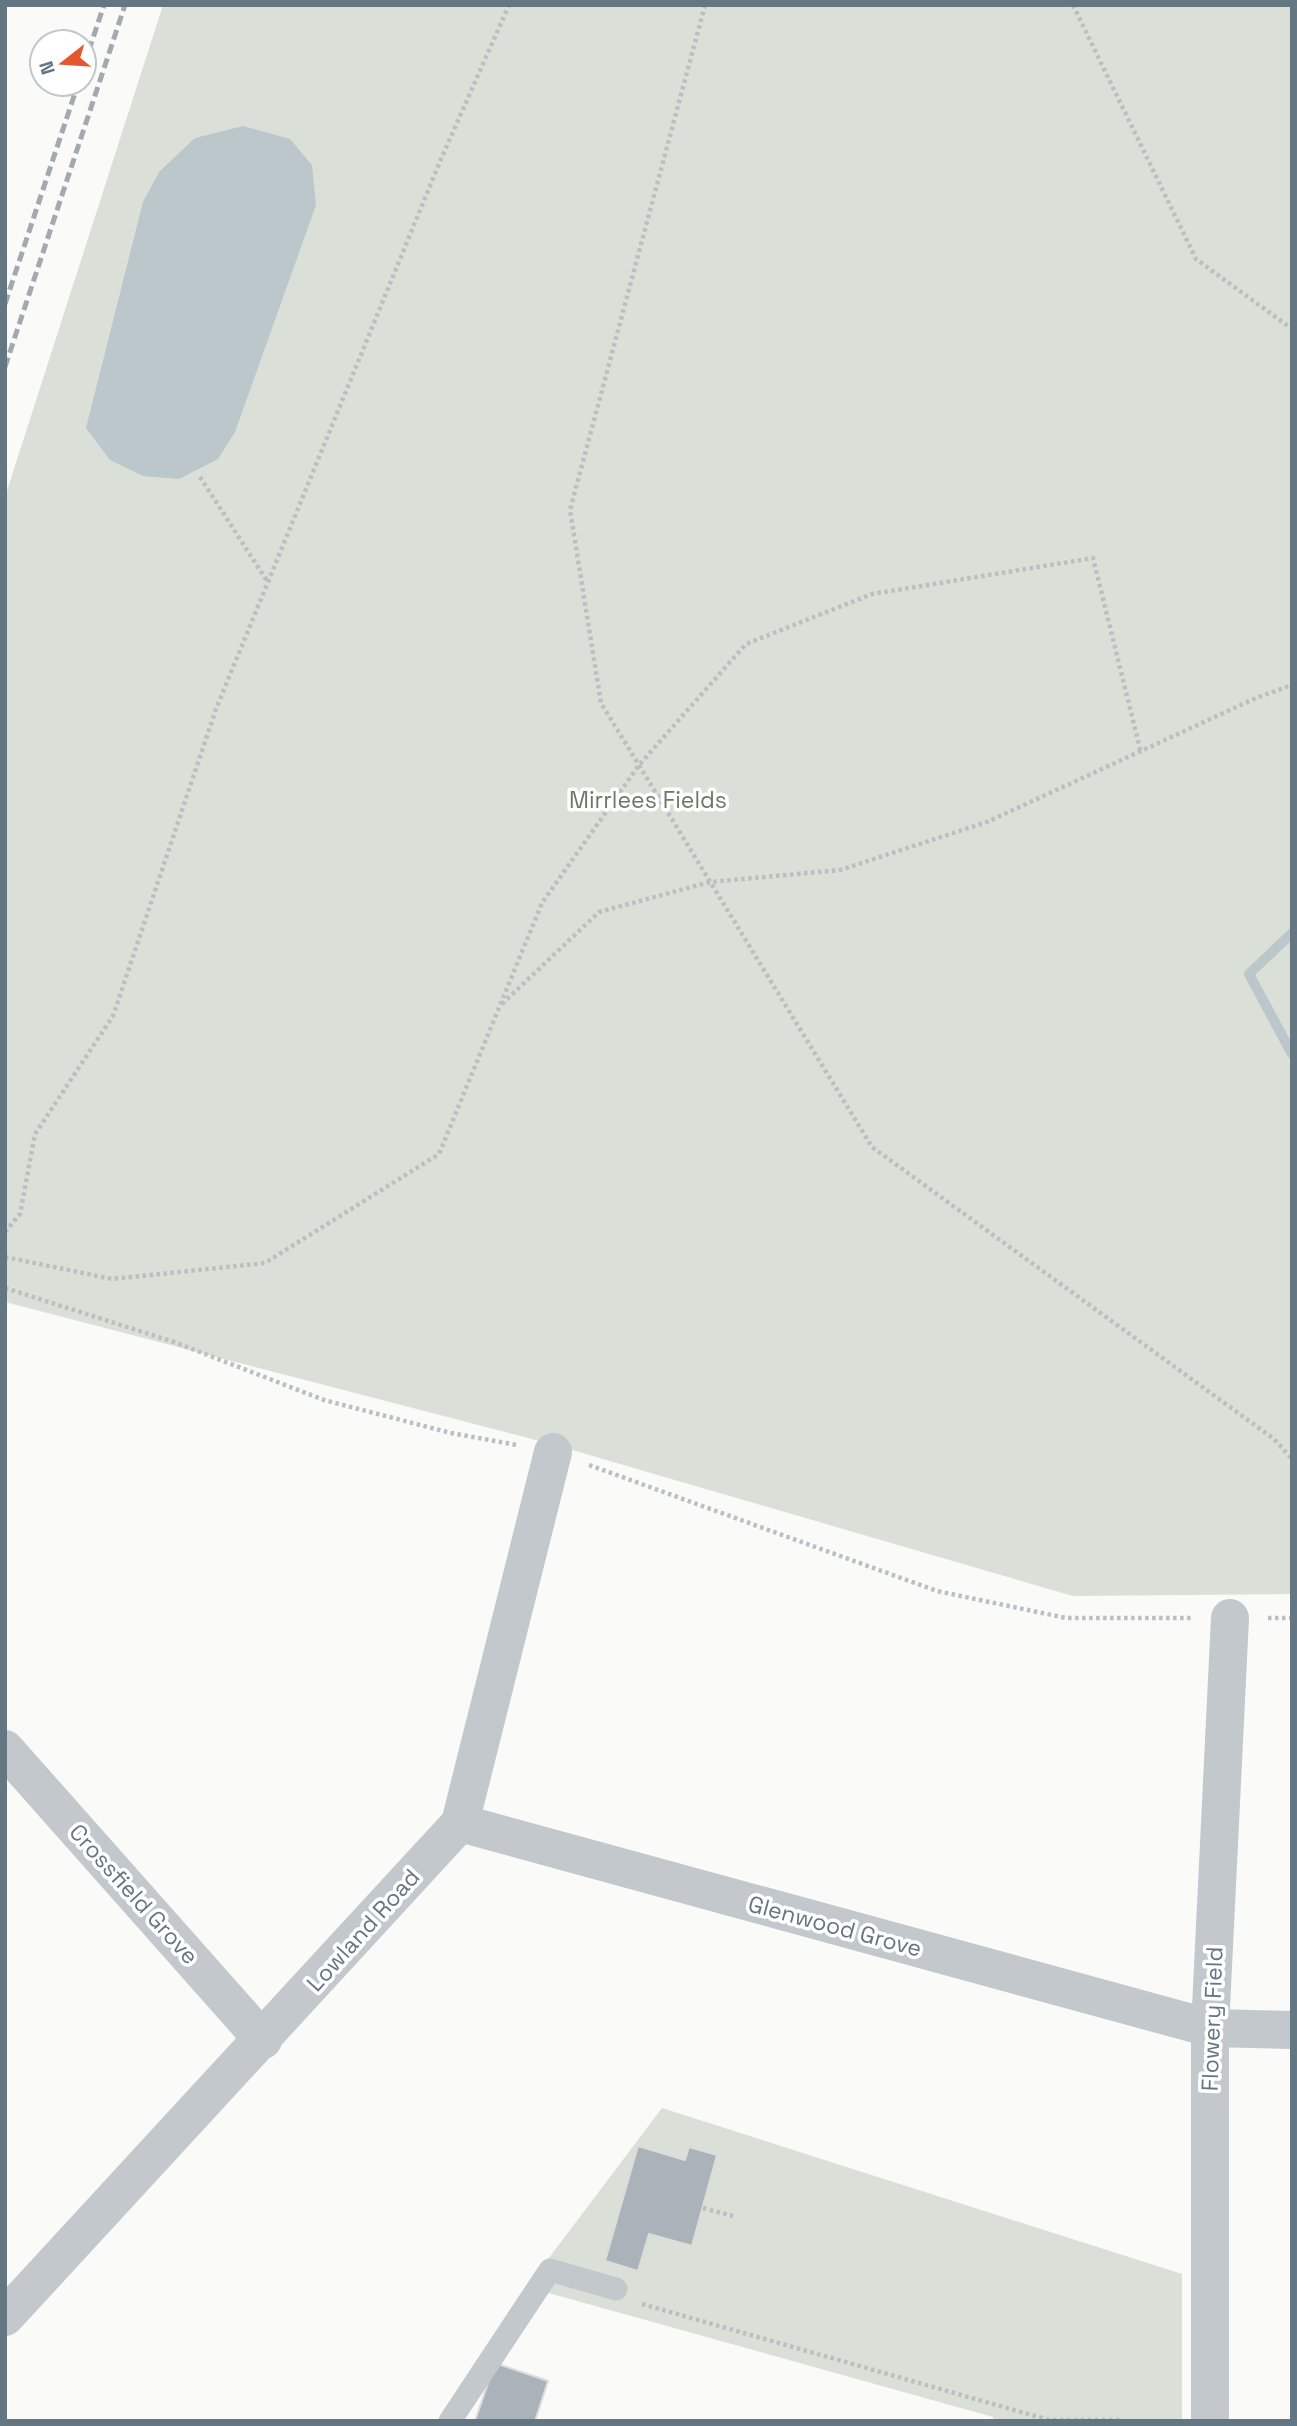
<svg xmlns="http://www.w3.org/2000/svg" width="1297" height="2426" viewBox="0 0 1297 2426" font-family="'Space Grotesk',sans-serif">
  <rect width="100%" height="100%" fill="#fafaf8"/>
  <!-- green -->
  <g fill="#dadfd7">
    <polygon points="163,5 1292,5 1292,1594 1073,1596 555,1445 5,1302 5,497"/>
    <polygon points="662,2108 1182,2274 1182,2421 993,2421 993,2417 527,2287"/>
  </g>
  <!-- water -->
  <polygon fill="#bbc7cb" points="243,126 290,139 312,165 316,205 235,432 218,459 179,479 143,476 110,460 86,428 143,202 159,172 195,138"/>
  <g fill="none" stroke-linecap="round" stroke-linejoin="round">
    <!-- stream -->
    <polyline stroke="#bbc7cb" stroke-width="10" points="1292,933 1249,974 1292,1054"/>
  </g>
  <!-- building -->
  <g fill="#aab3b9" stroke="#dcdcda" stroke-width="2">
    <polygon points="638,2146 685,2160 689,2147 717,2155 692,2246 649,2234 638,2271 605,2261"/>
    <polygon points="495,2363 548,2381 535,2421 475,2421"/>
  </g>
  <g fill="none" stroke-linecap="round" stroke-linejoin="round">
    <!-- path -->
    <g stroke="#bbbfc2" stroke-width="4.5" stroke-dasharray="3.5 3.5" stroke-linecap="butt">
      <polyline points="705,5 570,510 601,703 872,1147 1274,1439 1292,1459"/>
      <polyline points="1073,5 1196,259 1292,329"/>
      <polyline points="200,477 267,581"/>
      <polyline points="502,1004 599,912 710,882 840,870 987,822 1256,698 1292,685"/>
      <polyline points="5,1232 20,1214 35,1134 113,1016 216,709 441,159 509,5"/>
      <polyline points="5,1257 112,1279 265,1263 439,1154 542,903 639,765 746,644 872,594 1093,558 1141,753"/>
      <polyline points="5,1288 174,1342 324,1400 451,1433 517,1445"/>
      <polyline points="589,1465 937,1591 1066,1618 1193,1618"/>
      <polyline points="1268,1618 1292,1618"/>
      <polyline points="703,2208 733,2216"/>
      <polyline points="642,2304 1049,2420 1122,2420"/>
    </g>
    <!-- service -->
    <polyline stroke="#c3c8cc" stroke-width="23" points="450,2421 550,2270 616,2289"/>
    <!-- minor -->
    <g stroke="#c3c8cc" stroke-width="38">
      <polyline points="5,1749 263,2040"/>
      <polyline points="460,1823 1210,2028 1292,2030"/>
      <polyline points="5,2317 460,1823 553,1452"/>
      <polyline points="1210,2421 1210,2028 1230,1618"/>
    </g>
    <!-- rail -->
    <g stroke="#a2aab0" stroke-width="5" stroke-dasharray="10 5" stroke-linecap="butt">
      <polyline points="84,65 104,5"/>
      <polyline points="5,304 78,84"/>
      <polyline points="5,367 125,5"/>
    </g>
  </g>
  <g text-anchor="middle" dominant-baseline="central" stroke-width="7" stroke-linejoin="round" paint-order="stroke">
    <!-- park labels -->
    <g font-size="23" fill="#687a64" stroke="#fff">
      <text x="648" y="800">Mirrlees Fields</text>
    </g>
    <!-- street labels -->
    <g font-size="23" fill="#657683" stroke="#fff">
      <text transform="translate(134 1894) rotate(48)">Crossfield Grove</text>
      <text transform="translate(835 1926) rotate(15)">Glenwood Grove</text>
      <text transform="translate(363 1930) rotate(-48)">Lowland Road</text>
      <text transform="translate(1212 2019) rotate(-88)">Flowery Field</text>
    </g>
  </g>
  <!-- border -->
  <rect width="1297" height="2426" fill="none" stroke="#657683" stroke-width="14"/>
  <!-- north arrow -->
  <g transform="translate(63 63) rotate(253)"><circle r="33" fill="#ffffff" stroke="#c1c8cd" stroke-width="2"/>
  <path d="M0-5L12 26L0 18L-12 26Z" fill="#e4572e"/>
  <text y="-10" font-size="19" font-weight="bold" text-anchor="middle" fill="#657683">N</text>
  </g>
</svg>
